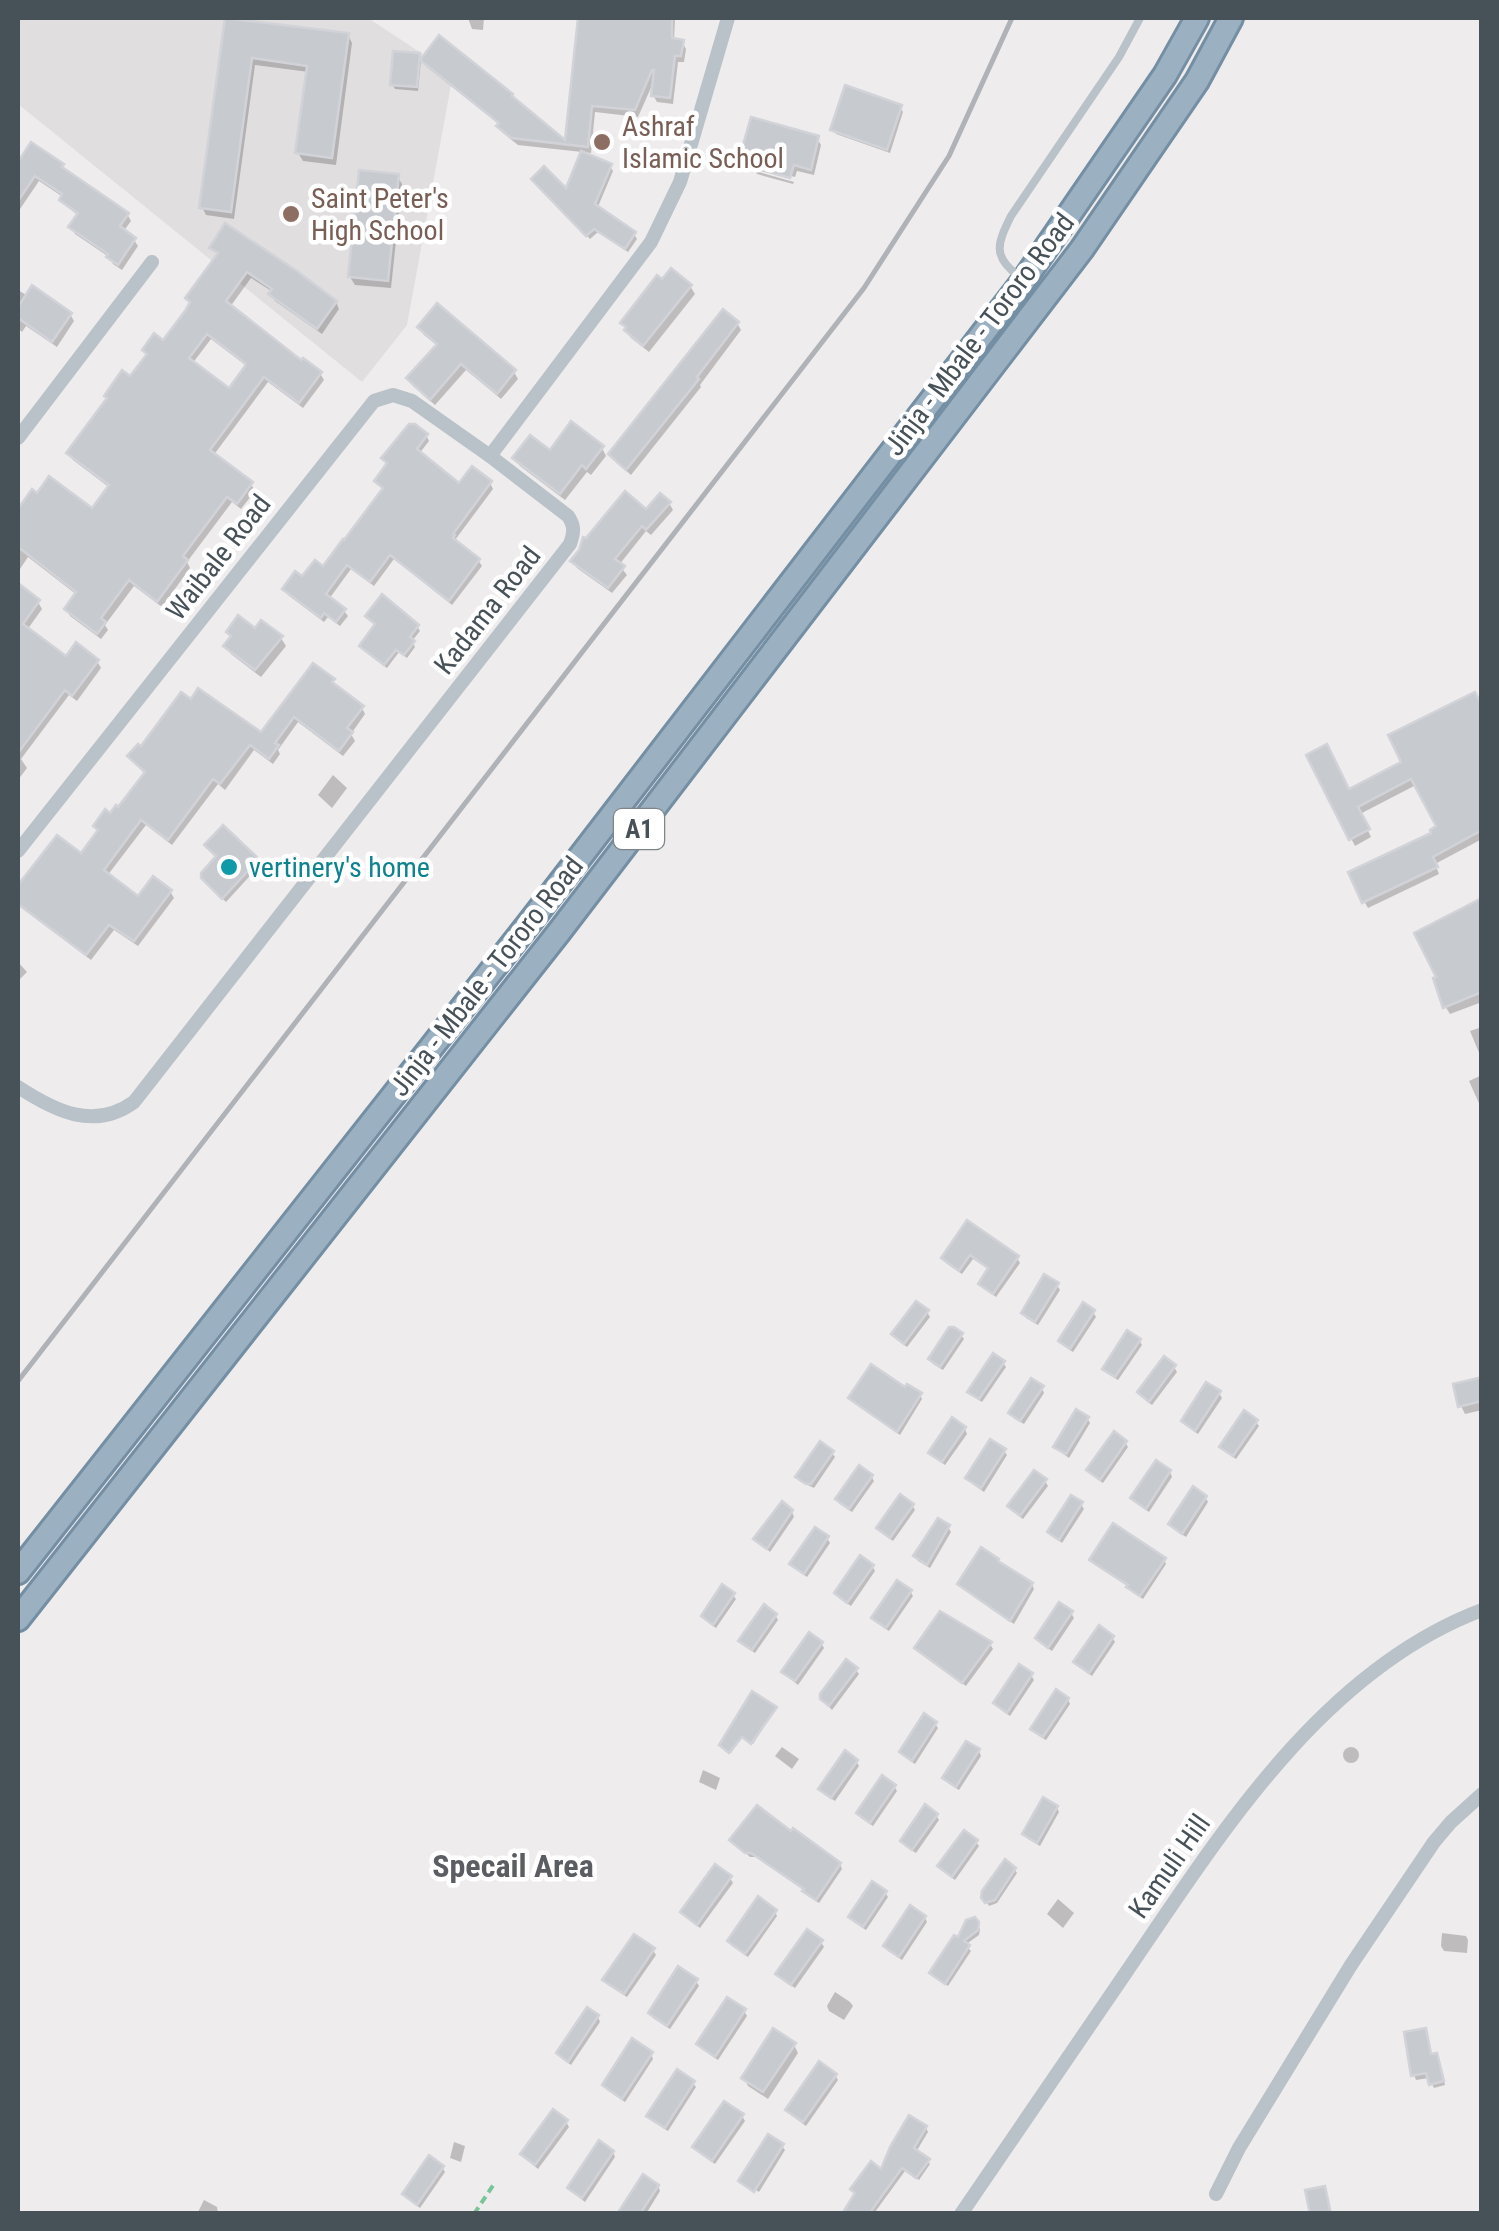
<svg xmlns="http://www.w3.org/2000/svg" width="1499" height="2231" font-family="'Roboto Condensed',sans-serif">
<rect width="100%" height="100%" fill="#efeced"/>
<polygon fill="#e0dede" points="18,18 368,18 453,74 407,325 362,382 18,104"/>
<g fill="#0003" fill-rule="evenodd">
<polygon points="468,18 484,18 483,30 472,29"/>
<polygon points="584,18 675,18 674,41 682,42 686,49 684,62 678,62 673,104 657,102 653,95 654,81 638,117 595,112 591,153 518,145 503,133 500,125 427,67 423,60 515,102 567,145 575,57"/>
<polygon points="227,19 348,35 352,43 336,165 303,161 298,153 309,72 255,65 234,219 206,215 202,207"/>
<polygon points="418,56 421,60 418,91 395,89 392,84"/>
<polygon points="900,107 903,112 890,153 836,134 833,129"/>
<polygon points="817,138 821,145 814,175 797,171 795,177 751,165 751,168 746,166 742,159"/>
<polygon points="32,145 62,166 66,172 127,214 131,221 123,232 134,240 138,246 122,270 113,264 109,257 75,234 71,227 79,216 66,206 62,200 63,197 39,181 18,212 18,166"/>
<polygon points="610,166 613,171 597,209 634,234 637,239 628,252 598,232 590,239 537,184 567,192"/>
<polygon points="755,171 794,182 793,184 757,174"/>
<polygon points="397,176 402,184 391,288 355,285 350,277"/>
<path d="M212,248L336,302L339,309L322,334L275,301L271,294L273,292L251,278L230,307L302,363L320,373L324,380L303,408L268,382L213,456L251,484L255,491L241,509L232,502L187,562L190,568L162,607L134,586L105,625L108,630L101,639L70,616L67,609L77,595L28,557L18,572V513L33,493L92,512L110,488L73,460L69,453L164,344L191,304L188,299L219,256ZM211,339L248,367L229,392L192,364Z"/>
<polygon points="690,286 695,294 649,352 631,338 623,323"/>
<polygon points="18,290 28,296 70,314 74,321 57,347 26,326 22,332 18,328"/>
<polygon points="737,323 741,330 700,385 701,387 631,475 615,461 611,454"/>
<polygon points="420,328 514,372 518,379 501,399 466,370 435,405 413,386 409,379 438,346 424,335"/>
<polygon points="426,435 429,441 419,454 459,487 490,483 493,489 455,540 478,560 482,566 452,605 394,559 374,586 351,569 329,599 344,611 348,616 340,626 328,617 324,622 288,595 285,589 324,569 385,490 377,481 388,466 384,458"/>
<polygon points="602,448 606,456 591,475 587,472 565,500 520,466 515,458"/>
<polygon points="669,503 673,510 651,535 646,531 619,565 627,575 612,593 577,568 573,561 647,512"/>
<polygon points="26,592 38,602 42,609 27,630 66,660 97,661 101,668 77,701 69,695 21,759 27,768 18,780 18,604"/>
<polygon points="368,617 417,626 420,631 412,641 415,647 407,658 399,652 387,668 364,651 362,646 377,626"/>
<polygon points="261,623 281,638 286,646 261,677 231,654 226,646 256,631"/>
<polygon points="333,681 337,687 362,708 365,714 351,734 355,741 343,756 298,722 278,750 280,754 273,764 254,750 225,790 218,784 172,845 146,825 107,876 139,899 170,891 174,898 138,946 114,930 91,960 18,905 18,890 57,838 82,856 111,816 119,811 146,775 130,757 261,735"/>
<polygon points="1482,710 1482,839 1435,864 1439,874 1368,908 1364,901 1439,827 1416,785 1360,814 1371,837 1355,846 1309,756 1349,792 1404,763"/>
<polygon points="333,775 347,788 332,808 318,795"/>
<polygon points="257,860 260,865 226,902 207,883"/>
<polygon points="1482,901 1482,1002 1450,1014 1445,1006"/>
<polygon points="18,962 27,972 18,981"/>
<polygon points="1482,1027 1482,1060 1470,1031"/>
<polygon points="1482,1075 1482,1110 1469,1081"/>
<polygon points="968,1224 1017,1258 1020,1263 996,1297 984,1288 981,1284 990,1270 973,1259 962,1274 946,1263 944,1258"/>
<polygon points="1057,1285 1060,1290 1038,1325 1026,1318 1024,1313"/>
<polygon points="927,1312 930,1317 907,1347 896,1339 894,1334"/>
<polygon points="1093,1312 1096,1317 1073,1352 1064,1346 1061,1341"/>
<polygon points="961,1335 964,1339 943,1370 933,1364 931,1359"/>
<polygon points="1139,1340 1142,1345 1118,1380 1107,1373 1105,1369"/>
<polygon points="1003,1363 1006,1367 982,1402 973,1396 970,1392"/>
<polygon points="1174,1367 1177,1372 1152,1405 1142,1397 1140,1393"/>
<polygon points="1482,1379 1482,1410 1465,1414 1461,1406"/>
<polygon points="1042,1388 1044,1393 1024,1424 1014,1418 1011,1413"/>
<polygon points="906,1391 920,1395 922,1399 900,1435 854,1403 851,1398"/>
<polygon points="1219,1393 1222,1398 1198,1434 1187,1426 1184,1422"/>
<polygon points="1087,1418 1090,1423 1069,1458 1059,1451 1056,1447"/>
<polygon points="952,1421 965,1429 967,1434 945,1465 934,1457 931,1453"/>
<polygon points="1256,1422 1259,1426 1236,1459 1225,1451 1222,1447"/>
<polygon points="1125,1442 1128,1447 1103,1483 1092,1475 1089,1470"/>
<polygon points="1004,1451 1007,1455 984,1492 971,1483 968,1478"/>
<polygon points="832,1453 835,1457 814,1488 801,1482 798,1477"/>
<polygon points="1170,1472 1172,1477 1149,1512 1136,1503 1133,1498"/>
<polygon points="871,1476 874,1481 852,1512 840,1504 837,1499"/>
<polygon points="1045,1481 1048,1486 1023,1519 1012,1511 1010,1506"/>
<polygon points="1205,1497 1208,1502 1186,1537 1174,1529 1171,1525"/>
<polygon points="1081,1504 1084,1509 1062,1543 1050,1532"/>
<polygon points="912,1505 915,1510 893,1541 882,1533 879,1529"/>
<polygon points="792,1512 794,1517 770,1552 756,1539"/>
<polygon points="948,1527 951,1532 930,1568 918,1561 915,1557"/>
<polygon points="827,1538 830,1543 807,1577 795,1568 792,1564"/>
<polygon points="1164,1559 1166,1564 1143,1599 1132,1592 1129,1587 1095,1565 1092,1560"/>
<polygon points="872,1566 875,1571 851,1606 839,1598 836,1593"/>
<polygon points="960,1584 1032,1585 1034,1589 1014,1624 963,1589"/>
<polygon points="910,1591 913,1596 889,1631 877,1623 874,1619"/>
<polygon points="733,1595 736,1599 716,1628 706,1621 704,1616"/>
<polygon points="1071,1613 1074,1618 1052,1651 1040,1643 1037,1639"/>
<polygon points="775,1615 778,1620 755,1653 744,1646 741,1641"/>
<polygon points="1112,1637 1115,1642 1092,1676 1079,1667 1076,1663"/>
<polygon points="821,1643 824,1648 798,1685 787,1676 784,1672"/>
<polygon points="990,1644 993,1649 966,1686 920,1653 917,1649"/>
<polygon points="856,1670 859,1674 832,1710 822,1699"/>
<polygon points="1031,1675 1034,1680 1010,1716 999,1708 996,1704"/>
<polygon points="1068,1699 1070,1704 1046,1740 1036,1734 1033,1729"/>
<polygon points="775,1709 753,1744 743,1736 731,1753 723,1747"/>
<polygon points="935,1724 938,1728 915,1764 905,1757 902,1753"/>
<polygon points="782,1747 799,1759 792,1769 775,1756"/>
<circle cx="1351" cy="1755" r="8"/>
<polygon points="979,1751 981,1756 959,1790 948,1783 945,1778"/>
<polygon points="856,1761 859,1766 835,1801 824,1794 821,1789"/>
<polygon points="703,1770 720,1778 716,1790 699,1782"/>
<polygon points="894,1786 897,1791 873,1826 861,1818 859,1813"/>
<polygon points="1057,1808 1059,1812 1040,1846 1028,1839 1025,1834"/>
<polygon points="936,1815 939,1820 916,1853 905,1846 902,1841"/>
<polygon points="732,1840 840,1864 842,1869 819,1903 808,1896 805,1891 756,1857 750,1857"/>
<polygon points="976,1842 979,1846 955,1880 943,1871 940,1866"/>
<polygon points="1015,1870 1017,1873 997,1903 989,1906 984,1897"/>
<polygon points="730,1878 733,1883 700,1928 686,1917 683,1913"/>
<polygon points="885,1892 888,1897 866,1930 854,1922 851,1917"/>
<polygon points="1058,1899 1074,1913 1063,1928 1047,1914"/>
<polygon points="775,1911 777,1916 748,1957 732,1946 730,1941"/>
<polygon points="925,1918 927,1922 902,1960 888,1951 886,1946"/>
<polygon points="974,1920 980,1929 979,1935 965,1945 971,1951 948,1986 932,1973"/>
<polygon points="1442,1933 1466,1936 1468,1940 1467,1953 1444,1951 1441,1946"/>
<polygon points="821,1942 824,1947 795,1988 781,1979 778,1974"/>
<polygon points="653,1950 656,1955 627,1997 608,1985 605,1980"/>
<polygon points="696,1981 699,1986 670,2029 653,2018 650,2013"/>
<polygon points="835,1992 850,2002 853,2006 844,2020 829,2011 827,2006"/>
<polygon points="744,2011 747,2016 718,2060 702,2049 699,2044"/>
<polygon points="598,2017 600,2022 571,2065 561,2058 559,2053"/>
<polygon points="1425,2030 1431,2057 1439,2060 1445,2085 1434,2088 1429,2078 1416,2080 1414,2075"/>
<polygon points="794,2045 798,2053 768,2099 748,2086 744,2078"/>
<polygon points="651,2054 653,2059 625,2102 607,2090 604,2085"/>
<polygon points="835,2075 838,2080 806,2126 791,2115 788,2110"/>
<polygon points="693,2083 696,2087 668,2131 652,2121 649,2116"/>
<polygon points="742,2116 745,2121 715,2164 698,2152 695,2147"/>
<polygon points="566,2122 569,2127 538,2169 526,2159 523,2155"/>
<polygon points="926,2128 928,2132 916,2152 930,2164 919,2180 905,2171 875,2212 877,2214 845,2214"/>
<polygon points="454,2142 465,2146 461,2162 450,2158"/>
<polygon points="782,2146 785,2150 759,2192 741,2181"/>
<polygon points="613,2152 615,2157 585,2202 572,2192 570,2188"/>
<polygon points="442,2167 445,2172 420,2208 408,2199 405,2194"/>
<polygon points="658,2186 660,2191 646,2214 620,2214"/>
<polygon points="204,2200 217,2207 218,2214 197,2214"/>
</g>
<g fill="#c7cacf" stroke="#d1d3d8" stroke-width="2.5" fill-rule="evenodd">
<polygon points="225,18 349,33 332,158 295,153 307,66 252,58 231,212 199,208"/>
<polygon points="578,18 672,18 672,38 684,40 681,56 675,56 670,98 651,96 654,70 652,70 635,110 592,106 588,147 511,138 496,126 499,123 420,60 439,35 513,94 512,96 565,140"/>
<polygon points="393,51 420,53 417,87 390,85"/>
<polygon points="845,85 902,105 887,150 830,130"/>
<polygon points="751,117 819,136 811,170 794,165 790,178 750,167 751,163 739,159"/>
<polygon points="31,142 64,164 62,167 129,213 120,226 136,238 118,265 106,257 108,254 68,227 78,213 59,200 62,194 35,176 18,201 18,162"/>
<polygon points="581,151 612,164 595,204 636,232 625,249 594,229 586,236 531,179 544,166 566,188"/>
<polygon points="359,170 399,174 388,281 348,277"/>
<path d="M225,223L300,273L298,272L337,301L317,329L268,294L272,289L247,272L226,301L301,360L303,358L322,372L299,403L264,377L210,450L253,482L237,504L227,497L183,556L188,560L157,602L129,580L101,618L106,622L97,634L64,609L76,592L18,547V509L32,489L37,493L49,476L92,508L109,485L66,453L107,398L104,396L122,370L130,376L147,354L142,350L154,333L163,340L185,311L190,302L185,298L218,253L209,248ZM207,334L245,363V366L229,388L189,358Z"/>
<polygon points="671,268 692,285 643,346 624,330 626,327 620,323 657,275 662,279"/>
<polygon points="32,285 72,313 52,342 18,318 18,307"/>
<polygon points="437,303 516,370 497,394 461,364 430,400 406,378 437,344 417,327"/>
<polygon points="723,309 739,322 697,377 699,379 626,470 608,454"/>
<polygon points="571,421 604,446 586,469 582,465 560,494 512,458 530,435 550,450"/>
<polygon points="409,424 415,424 428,434 417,449 459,483 472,466 492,481 453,534 455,535 453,538 480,559 449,601 390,555 370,582 347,565 326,594 346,609 336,622 324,613 321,618 282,589 295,571 302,576 315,560 323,566 343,539 344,540 383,488 374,481 387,463 381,458"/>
<polygon points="625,491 646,509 660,493 671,502 646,530 642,526 615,559 625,566 608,588 570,561 579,550 583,537 586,538"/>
<polygon points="18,583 40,600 23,624 66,656 76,642 99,660 72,696 65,690 18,753"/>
<polygon points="382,594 419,625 410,637 415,641 404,655 396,650 384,665 359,646 375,624 365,616"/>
<polygon points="238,615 255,628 261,620 283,636 255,670 223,646 231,636 226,632"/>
<polygon points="313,663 335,679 332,682 364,706 347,728 353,732 339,751 294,717 275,743 279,745 269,759 250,745 220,784 213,779 168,840 141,820 104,870 138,896 153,876 172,890 134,941 109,925 86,955 18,904 18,885 57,835 81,853 98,830 93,826 105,809 110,813 116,805 118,807 145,772 127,756 138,744 141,746 181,692 191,699 198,688 261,732"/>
<polygon points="1475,692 1482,706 1482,830 1433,857 1438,867 1362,903 1348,872 1431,833 1430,830 1436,826 1411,779 1358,807 1370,829 1349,840 1306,755 1327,744 1349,789 1401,762 1388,735"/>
<polygon points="223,825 259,859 222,899 201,878 201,873 216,856 204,845"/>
<polygon points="1482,898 1482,992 1443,1008 1433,978 1436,977 1414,933"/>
<polygon points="967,1220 1019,1256 993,1294 978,1284 988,1268 970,1255 959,1271 941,1258"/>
<polygon points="1044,1274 1059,1283 1035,1322 1021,1313"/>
<polygon points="916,1301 929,1310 904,1344 891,1334"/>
<polygon points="1083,1302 1095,1310 1070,1349 1058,1341"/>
<polygon points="949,1327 954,1327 963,1333 940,1367 928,1359"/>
<polygon points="1127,1330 1141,1339 1115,1377 1102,1369"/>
<polygon points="993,1353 1005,1361 979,1399 967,1392"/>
<polygon points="1164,1356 1176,1365 1149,1402 1137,1392"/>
<polygon points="871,1364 905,1387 907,1384 922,1393 897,1432 848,1398"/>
<polygon points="1482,1377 1482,1401 1458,1407 1453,1384"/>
<polygon points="1031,1378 1044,1386 1020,1421 1008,1413"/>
<polygon points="1206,1382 1221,1391 1195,1431 1181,1421"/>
<polygon points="1076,1409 1089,1417 1066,1454 1053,1447"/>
<polygon points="1244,1410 1258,1420 1233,1456 1219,1447"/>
<polygon points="952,1417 966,1427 942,1462 928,1453"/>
<polygon points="1114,1431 1127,1441 1100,1480 1086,1470"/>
<polygon points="990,1439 1006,1449 981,1488 965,1478"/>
<polygon points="820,1441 834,1451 811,1484 806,1484 795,1477"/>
<polygon points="1156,1460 1171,1470 1146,1509 1130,1498"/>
<polygon points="859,1465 873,1475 849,1509 835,1499"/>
<polygon points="1034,1470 1047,1479 1020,1516 1007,1506"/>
<polygon points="1193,1486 1207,1496 1182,1534 1168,1524"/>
<polygon points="900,1494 914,1504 890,1538 876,1528"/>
<polygon points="1071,1495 1083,1502 1059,1540 1047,1532"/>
<polygon points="782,1501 793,1510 767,1549 753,1539"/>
<polygon points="938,1518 950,1525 927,1565 913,1556"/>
<polygon points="1113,1523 1166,1558 1140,1596 1126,1587 1128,1585 1089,1560"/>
<polygon points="815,1527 829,1536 804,1574 789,1564"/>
<polygon points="981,1547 999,1559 998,1561 1033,1583 1010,1621 957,1584"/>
<polygon points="860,1555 874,1565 847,1603 834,1593"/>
<polygon points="897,1580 912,1590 886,1628 871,1618"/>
<polygon points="722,1584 735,1593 713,1625 701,1616"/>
<polygon points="1059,1602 1073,1611 1048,1648 1035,1638"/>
<polygon points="764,1604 777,1614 752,1650 738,1641"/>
<polygon points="940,1611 992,1642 962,1683 914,1648"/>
<polygon points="1099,1625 1114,1636 1089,1673 1073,1662"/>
<polygon points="809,1632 823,1642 795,1681 781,1672"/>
<polygon points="846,1659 858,1668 829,1706 820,1699 820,1694"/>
<polygon points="1019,1664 1033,1673 1007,1713 993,1703"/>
<polygon points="1056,1689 1069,1698 1043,1737 1030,1729"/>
<polygon points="752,1691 777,1707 751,1744 742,1737 729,1753 719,1745"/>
<polygon points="924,1713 937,1722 912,1761 899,1752"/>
<polygon points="966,1741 980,1749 956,1787 942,1778"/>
<polygon points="845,1750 858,1760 831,1798 818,1789"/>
<polygon points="882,1775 896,1785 870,1823 856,1813"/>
<polygon points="1043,1797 1058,1806 1037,1843 1022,1834"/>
<polygon points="925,1804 938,1814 912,1850 900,1841"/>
<polygon points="757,1805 791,1831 793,1828 841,1863 816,1900 802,1891 804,1889 751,1853 745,1853 729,1840"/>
<polygon points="964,1830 978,1840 952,1877 937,1866"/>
<polygon points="1005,1859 1016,1868 995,1900 985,1903 981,1898 982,1891"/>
<polygon points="715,1864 732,1876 697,1925 680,1912"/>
<polygon points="872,1881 887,1891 863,1927 848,1917"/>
<polygon points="758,1896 777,1910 745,1954 727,1941"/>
<polygon points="910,1905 926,1916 899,1957 883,1946"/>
<polygon points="975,1917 979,1922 978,1930 964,1941 970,1945 945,1984 929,1973 954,1935 958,1937 966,1920"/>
<polygon points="807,1929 823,1940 791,1985 775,1974"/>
<polygon points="634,1934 655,1948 624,1994 602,1980"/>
<polygon points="678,1966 698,1979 667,2026 648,2013"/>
<polygon points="727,1997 746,2009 715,2057 696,2044"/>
<polygon points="587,2007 599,2015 568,2062 556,2053"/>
<polygon points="773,2028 796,2043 763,2092 741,2078"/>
<polygon points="1426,2028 1431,2054 1437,2053 1444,2081 1429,2085 1426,2073 1411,2076 1404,2032"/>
<polygon points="632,2038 653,2052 622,2099 602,2085"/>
<polygon points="819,2061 837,2074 803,2122 785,2110"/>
<polygon points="677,2069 695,2081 665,2128 646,2116"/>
<polygon points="724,2101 744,2114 712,2161 692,2147"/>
<polygon points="553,2109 568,2120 535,2165 520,2154"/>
<polygon points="909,2115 927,2126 914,2148 930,2159 916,2178 902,2168 869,2214 842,2214 855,2193 850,2189 871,2161 881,2169 890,2147"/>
<polygon points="768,2134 784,2144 754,2192 738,2181"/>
<polygon points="599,2140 614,2151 582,2198 567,2188"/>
<polygon points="429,2155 444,2166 417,2205 402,2194"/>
<polygon points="643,2174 659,2185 640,2214 617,2214"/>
<polygon points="1325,2186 1331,2214 1310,2214 1305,2190"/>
</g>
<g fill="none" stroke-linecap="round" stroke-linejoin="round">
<g stroke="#748ea3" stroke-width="28">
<g id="trunk">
<polyline points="18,1572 530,922 1024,280 1165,75 1197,18"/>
<polyline points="18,1619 559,932 1082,249 1197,81 1231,18"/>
</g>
</g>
<polyline stroke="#79c499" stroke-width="4" stroke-dasharray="8 5" stroke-linecap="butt" points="474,2214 494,2184"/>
<path stroke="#b9c2c8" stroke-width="8" d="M1020,277C992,257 997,244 1011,216L1119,57L1140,18"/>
<g stroke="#b9c2c8" stroke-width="14">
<polyline points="18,438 152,262"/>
<polyline points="490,456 651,242 680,182 728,18"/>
<path d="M18,851L374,401L393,395L412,401L490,456L568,516C575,526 574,533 570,544L134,1102C94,1131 55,1111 18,1087"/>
<polyline points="1216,2194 1239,2148 1351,1965 1434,1842 1451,1822 1482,1794"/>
<path d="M961,2214C1015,2134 1070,2054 1125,1974C1218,1838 1320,1671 1482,1610"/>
</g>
<use href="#trunk" stroke="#9bb0c0" stroke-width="22"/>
<polyline stroke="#afb2b6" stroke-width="5" points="18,1381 864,288 949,156 1012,18"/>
</g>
<g fill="#8d6e63" stroke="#fff" stroke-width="4">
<circle cx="602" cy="142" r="10"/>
<circle cx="291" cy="214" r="10"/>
</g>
<circle fill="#0f9aa8" stroke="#fff" stroke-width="4" cx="229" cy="867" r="10"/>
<g text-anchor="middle" stroke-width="9" stroke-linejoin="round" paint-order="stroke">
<rect fill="#fff" stroke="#7e858a" stroke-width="2.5" x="614" y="809" width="50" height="40" rx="8"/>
<g font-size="25" font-weight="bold" fill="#475158">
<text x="639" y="838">A1</text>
</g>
<g font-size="28" fill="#785e54" stroke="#fff" text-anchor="start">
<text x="622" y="136">Ashraf<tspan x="622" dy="32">Islamic School</tspan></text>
<text x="311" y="208">Saint Peter's<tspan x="311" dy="32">High School</tspan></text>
</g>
<g font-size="28" fill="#475158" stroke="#fff">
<text transform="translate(979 334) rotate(-53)" y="10">Jinja - Mbale - Tororo Road</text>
<text transform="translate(218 557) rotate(-52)" y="10">Waibale Road</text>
<text transform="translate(487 610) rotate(-52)" y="10">Kadama Road</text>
<text transform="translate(486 976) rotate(-52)" y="10">Jinja - Mbale - Tororo Road</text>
<text transform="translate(1169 1866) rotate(-55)" y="10">Kamuli Hill</text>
</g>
<g font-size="28" fill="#0d838f" stroke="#fff" text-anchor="start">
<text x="249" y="877">vertinery's home</text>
</g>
<g font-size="32" font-weight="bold" fill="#5a5d61" stroke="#fff">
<text x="513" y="1877">Specail Area</text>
</g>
</g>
<rect width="1499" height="2231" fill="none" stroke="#475158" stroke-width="40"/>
</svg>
